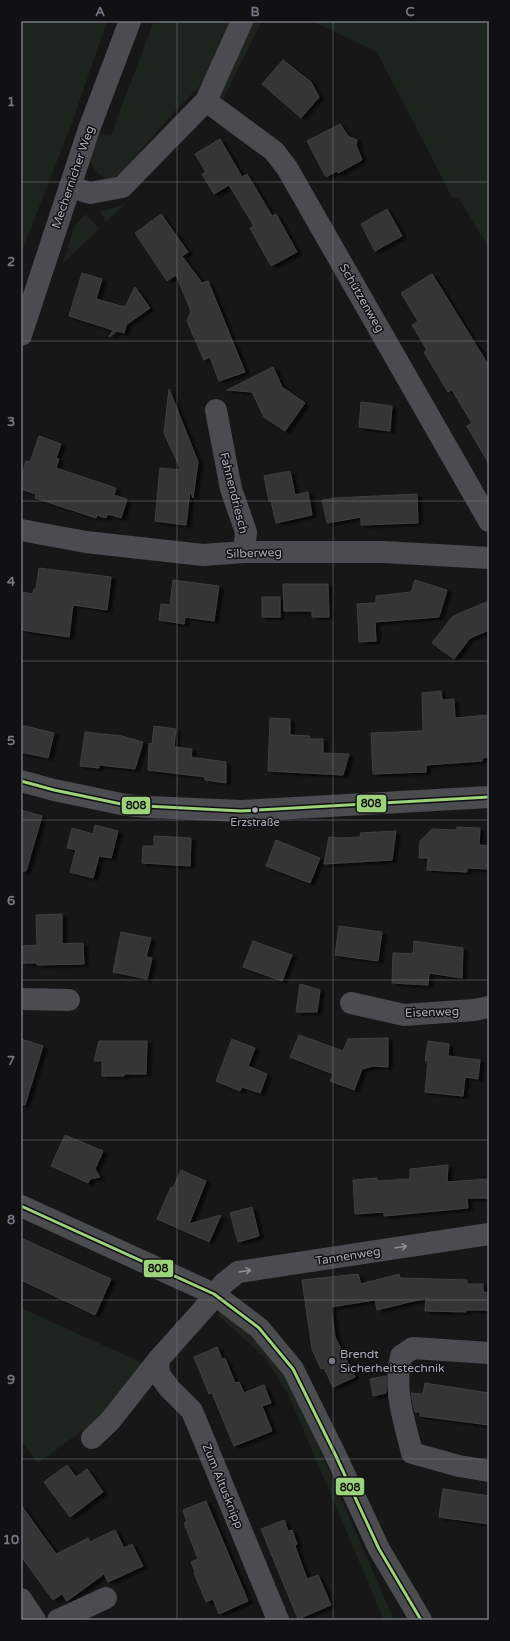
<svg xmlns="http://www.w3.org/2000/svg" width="510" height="1641" font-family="'Varela Round',sans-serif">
<defs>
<filter id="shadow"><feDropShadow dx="4.5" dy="2.5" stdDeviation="1" flood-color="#0009"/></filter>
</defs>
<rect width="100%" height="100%" fill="#171717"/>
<g fill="#1d241e">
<polygon points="21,21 107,21 72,123 21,253"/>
<path d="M154,21H262L223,99L205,81L174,112L120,174C117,175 114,177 111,178C100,179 91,168 91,157C92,149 97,140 100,133L111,135Z"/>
<polygon points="312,21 489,21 489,248 458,197 453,199 377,52"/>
<polygon points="127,202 106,222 100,211 117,207"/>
<polygon points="86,214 99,229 63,263 75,225"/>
<polygon points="21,1308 145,1364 105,1414 38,1463 21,1440"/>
<polygon points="220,1311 242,1327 272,1358 294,1390 394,1620 384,1620 289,1396 266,1359 217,1314"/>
</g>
<g fill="#353536" stroke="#3f4043" filter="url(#shadow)">
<polygon points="283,60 311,82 319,97 301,118 262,84"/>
<polygon points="340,124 348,136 357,140 356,145 362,160 338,173 337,171 326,177 307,141"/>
<polygon points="220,139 242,177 247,174 272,216 276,214 297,252 271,266 250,228 254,226 229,185 214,194 202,174 206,172 195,154"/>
<polygon points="387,209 402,236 375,251 361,224"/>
<polygon points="161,214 188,252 182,256 202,283 208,281 245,372 219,381 210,357 204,360 187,321 191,311 176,275 167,281 135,233"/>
<polygon points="82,273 102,279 96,299 125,307 135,287 150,308 126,325 124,333 117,331 109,337 113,330 69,316"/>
<polygon points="432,274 489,366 489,464 467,426 472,423 452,390 448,392 424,352 427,350 412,325 418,321 401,293"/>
<polygon points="273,367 282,387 305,403 285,431 264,417 252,392 227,390"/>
<polygon points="169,389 198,462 193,498 190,491 186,525 155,521 160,468 181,470 164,433"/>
<polygon points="361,402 392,406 390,431 359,427"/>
<polygon points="39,436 61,444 56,458 59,459 56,468 116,488 114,495 127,499 121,518 108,514 106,518 97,515 96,518 35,498 36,494 21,489 21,478 26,461 30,462"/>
<polygon points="290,471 295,495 308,492 312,515 276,523 271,501 269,501 264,476"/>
<polygon points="417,494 418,523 361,525 361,517 327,523 322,500 336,498"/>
<polygon points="39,568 111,577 107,610 73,605 69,637 21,630 21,592 33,594 34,589 36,589"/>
<polygon points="173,580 219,586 214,621 185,617 184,624 159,620 161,604 170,605"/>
<polygon points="415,580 447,590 439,617 375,622 376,641 359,642 357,604 376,603 376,596 411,592"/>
<polygon points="283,584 328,584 329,617 312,617 312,611 284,611"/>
<rect x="262" y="597" width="18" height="20"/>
<polygon points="489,601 489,630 470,638 454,659 432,643 453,616"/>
<polygon points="441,691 442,700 454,699 455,718 489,715 489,757 482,758 482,761 426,765 426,772 373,774 371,733 423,731 422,693"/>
<polygon points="270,718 290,719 290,735 310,736 309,739 323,739 323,753 349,754 343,775 268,771"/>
<polygon points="21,725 54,733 48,758 21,752"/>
<polygon points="154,726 176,729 174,747 192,749 191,757 226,762 226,783 205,780 205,777 148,770 149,743 152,744"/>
<polygon points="85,732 122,736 143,742 135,769 99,765 99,768 80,766"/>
<polygon points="21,810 42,816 26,871 21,871"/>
<polygon points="95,825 118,831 111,858 99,856 93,878 70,872 76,850 67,848 72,828 93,834"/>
<polygon points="457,827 480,828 479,845 489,846 489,869 467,868 467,872 427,870 428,858 419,858 420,841 432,829 457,830"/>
<polygon points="396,831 392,860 324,864 329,837 341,838 361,837 360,833"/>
<polygon points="154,836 191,838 190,866 142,863 143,846 154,846"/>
<polygon points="276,840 320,858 310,883 266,866"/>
<polygon points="62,914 62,944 83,943 84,964 37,965 37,963 21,963 21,946 37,945 36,915"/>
<polygon points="339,926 382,932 378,961 335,955"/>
<polygon points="121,932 151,938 146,957 152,958 147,979 113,972"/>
<polygon points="253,941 292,955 282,981 243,967"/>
<polygon points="414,941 463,948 462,978 429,973 428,985 392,983 393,953 413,954"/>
<polygon points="300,984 320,990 317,1012 296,1012"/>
<polygon points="299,1035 343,1051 348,1039 388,1038 388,1067 373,1066 362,1069 354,1090 330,1081 333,1074 290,1057"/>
<polygon points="21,1039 43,1046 25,1105 21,1104"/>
<polygon points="232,1039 255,1048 248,1066 267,1074 260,1093 242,1087 240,1091 216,1081"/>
<polygon points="99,1041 147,1041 146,1074 124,1074 124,1076 102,1076 102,1061 94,1061"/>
<polygon points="428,1041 449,1044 448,1056 480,1060 478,1079 465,1077 463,1096 425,1092 428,1061 425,1061"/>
<polygon points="65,1135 103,1151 95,1169 100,1177 90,1179 88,1183 51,1166"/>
<polygon points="448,1165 447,1182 489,1179 489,1198 467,1198 468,1208 384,1216 384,1212 355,1214 353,1180 377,1178 377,1181 410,1179 410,1169"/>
<polygon points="181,1170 206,1181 189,1224 221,1215 209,1242 157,1219 171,1187 173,1188"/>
<polygon points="252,1207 259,1236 238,1242 230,1213"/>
<polygon points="21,1238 111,1279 95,1315 21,1280"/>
<polygon points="358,1274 361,1284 399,1274 400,1278 467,1280 467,1284 483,1284 483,1292 489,1293 489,1310 466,1310 466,1312 425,1311 426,1298 377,1310 375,1300 331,1307 335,1337 355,1377 333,1387 324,1368 321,1369 312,1349 302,1280"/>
<polygon points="217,1347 222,1359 225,1358 235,1383 239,1382 244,1393 264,1385 271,1403 262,1406 272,1431 234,1446 212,1393 209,1394 194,1357"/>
<polygon points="386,1376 386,1393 373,1396 370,1379"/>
<polygon points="425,1383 489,1393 489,1425 420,1416 420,1412 415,1412 411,1393 423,1394"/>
<polygon points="67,1465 76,1477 87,1469 103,1492 70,1517 44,1482"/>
<polygon points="443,1489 489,1496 489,1524 439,1517"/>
<polygon points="206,1501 248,1601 219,1614 213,1599 206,1602 194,1573 195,1572 191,1562 198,1559 184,1523 187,1522 183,1510"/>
<polygon points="21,1505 56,1554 88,1538 90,1542 115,1530 124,1548 132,1544 143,1566 108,1582 104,1574 67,1601 62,1594 53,1600 21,1556"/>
<polygon points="284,1520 288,1531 292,1530 297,1544 295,1546 307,1579 318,1575 331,1605 298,1619 261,1529"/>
</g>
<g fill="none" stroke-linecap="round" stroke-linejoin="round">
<g stroke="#4b4c50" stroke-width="22">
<polyline points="206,101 274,151 287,168 489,521"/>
<polyline points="70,187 90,193 122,187 206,101 242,21"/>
<polyline points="216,410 231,489 246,532 244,552"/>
<polyline points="21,530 86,542 203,555 244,552 384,552 489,558"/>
<polyline points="21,781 54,790 126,805 149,807 241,811 489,797"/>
<polyline points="21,999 69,1000"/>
<polyline points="351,1003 404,1015 474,1010 489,1007"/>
<polyline points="21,1206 214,1294 259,1328 293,1369 335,1454 379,1549 421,1620"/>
<path d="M489,1353L413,1348L401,1356C393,1391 404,1419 412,1453L459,1466L489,1471"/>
<polyline points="92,1438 110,1421 158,1360"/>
<polyline points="21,1599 35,1620"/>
<polyline points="58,1620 106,1598"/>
<polyline points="278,1620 192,1411 169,1388 159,1374 158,1360 208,1304 223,1284 238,1272 489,1234"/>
</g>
<polyline stroke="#4b4c50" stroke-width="22" points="21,335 89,129 130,21"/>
<g stroke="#111113" stroke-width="6">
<g id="bus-1">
<polyline points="21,781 54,790 126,805 241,811 489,797"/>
<polyline points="21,1206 214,1294 259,1328 293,1369 335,1454 379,1549 421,1620"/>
</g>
</g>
<use href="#bus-1" stroke="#9cd37b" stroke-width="3"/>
</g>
<defs><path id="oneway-shaft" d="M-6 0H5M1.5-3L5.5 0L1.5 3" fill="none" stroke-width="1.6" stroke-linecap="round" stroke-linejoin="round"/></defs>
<g stroke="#8c9099">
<use href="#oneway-shaft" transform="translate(401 1247) rotate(-9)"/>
<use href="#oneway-shaft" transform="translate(245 1271) rotate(-9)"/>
</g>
<path fill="none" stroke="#757880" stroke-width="1" stroke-opacity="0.55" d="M177,21V1620M333,21V1620M21,182H489M21,341H489M21,501H489M21,661H489M21,820H489M21,980H489M21,1140H489M21,1300H489M21,1459H489"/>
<circle fill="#a8adb8" stroke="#111113" stroke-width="1.5" cx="255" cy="810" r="3.5"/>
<circle fill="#757880" stroke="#111113" stroke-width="1.5" cx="332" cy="1361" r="4"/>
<g text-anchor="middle" stroke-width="3" stroke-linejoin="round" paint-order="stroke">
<g font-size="11" fill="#a8adb8" stroke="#111113">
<text x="255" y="826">Erzstraße</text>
</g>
<g font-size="12" fill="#a8adb8" stroke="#111113">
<text transform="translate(73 177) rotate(-71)" y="4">Mechernicher Weg</text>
<text transform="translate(362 298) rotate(60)" y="4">Schützenweg</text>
<text transform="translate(234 493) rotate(76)" y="4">Fahnendriesch</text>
<text transform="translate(254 553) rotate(-2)" y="4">Silberweg</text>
<text transform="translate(432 1012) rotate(-2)" y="4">Eisenweg</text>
<text transform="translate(348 1256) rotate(-9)" y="4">Tannenweg</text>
<text transform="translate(223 1486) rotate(68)" y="4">Zum Altusknipp</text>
</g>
<g font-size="12" fill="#a8adb8" stroke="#111113" text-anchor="start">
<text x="340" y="1358">Brendt<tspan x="340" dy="14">Sicherheitstechnik</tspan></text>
</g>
</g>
<g stroke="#111113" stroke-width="1.5">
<rect x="356" y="794" width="31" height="19" rx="4" fill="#9cd37b"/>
<rect x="121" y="796" width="30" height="19" rx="4" fill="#9cd37b"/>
<rect x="143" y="1259" width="31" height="19" rx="4" fill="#9cd37b"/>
<rect x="335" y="1477" width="30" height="19" rx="4" fill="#9cd37b"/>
</g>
<g font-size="11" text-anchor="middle" font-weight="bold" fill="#111">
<text x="371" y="807">808</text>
<text x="136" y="809">808</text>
<text x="158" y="1272">808</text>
<text x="350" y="1491">808</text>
</g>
<rect width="510" height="1641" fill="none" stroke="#111113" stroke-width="44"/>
<rect x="22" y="22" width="466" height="1597" fill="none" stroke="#757880" stroke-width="1.5"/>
<g font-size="13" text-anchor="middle" font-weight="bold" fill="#757880">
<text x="100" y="16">A</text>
<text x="255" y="16">B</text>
<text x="410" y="16">C</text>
<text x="11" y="106">1</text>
<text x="11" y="266">2</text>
<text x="11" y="426">3</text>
<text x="11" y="586">4</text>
<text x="11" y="745">5</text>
<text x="11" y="905">6</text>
<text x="11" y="1065">7</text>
<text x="11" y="1224">8</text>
<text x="11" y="1384">9</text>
<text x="11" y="1544">10</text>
</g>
</svg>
